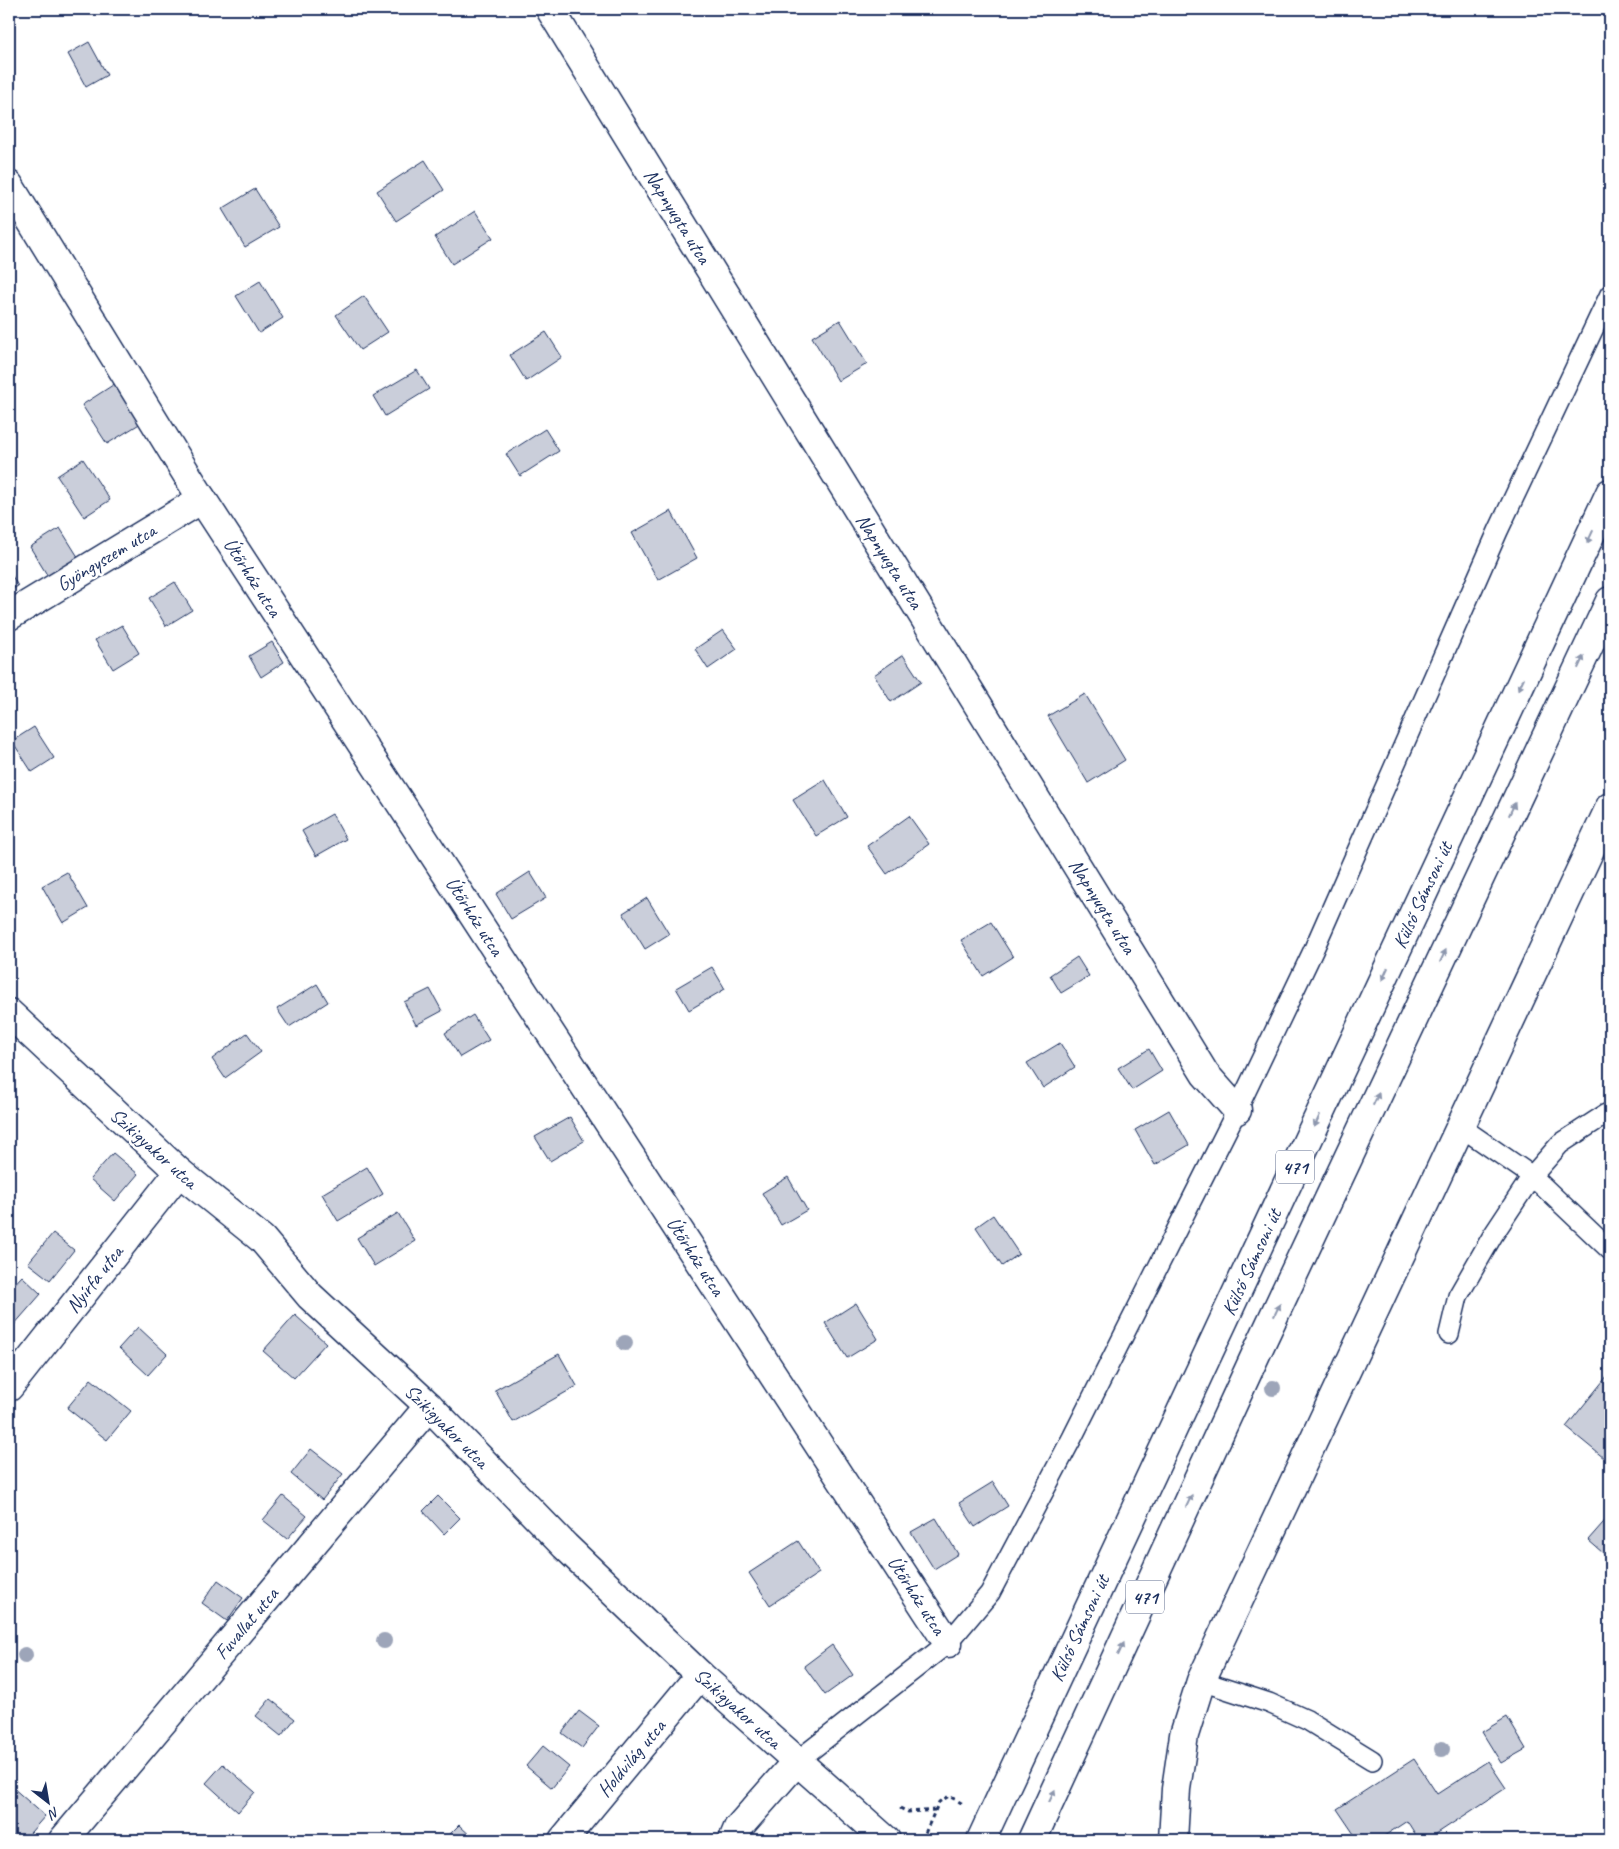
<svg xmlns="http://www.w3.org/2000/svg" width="1619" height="1849" font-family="Caveat,sans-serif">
<rect width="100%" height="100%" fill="#fff"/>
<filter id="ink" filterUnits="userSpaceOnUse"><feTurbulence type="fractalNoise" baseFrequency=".02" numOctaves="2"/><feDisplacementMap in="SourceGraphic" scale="10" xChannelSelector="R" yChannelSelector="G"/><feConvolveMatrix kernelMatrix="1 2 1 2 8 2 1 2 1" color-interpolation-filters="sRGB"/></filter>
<g filter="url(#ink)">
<g fill="#caceda" stroke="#1b2f5e">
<polygon points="89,42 107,75 86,87 68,54"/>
<polygon points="425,160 444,190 396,221 377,191"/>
<polygon points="255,189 279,227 245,247 222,209"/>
<polygon points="475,211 493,238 452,264 435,237"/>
<polygon points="260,281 283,318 259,333 236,296"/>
<polygon points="364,296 388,332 360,350 336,315"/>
<polygon points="840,320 867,364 838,381 812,337"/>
<polygon points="546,332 562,357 526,381 510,355"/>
<polygon points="417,370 429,389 385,416 373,396"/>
<polygon points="116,383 141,423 107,444 82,405"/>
<polygon points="545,429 559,451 520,476 506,454"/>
<polygon points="83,459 110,500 84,517 57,476"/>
<polygon points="671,511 697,558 658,580 632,533"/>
<polygon points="60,528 80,560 49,578 30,547"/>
<polygon points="9,571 18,586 9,591"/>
<polygon points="175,582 192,610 166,626 149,598"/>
<polygon points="122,625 139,653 113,669 95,640"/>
<polygon points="723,630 737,649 708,669 695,649"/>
<polygon points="272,642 284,662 261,677 249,656"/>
<polygon points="903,655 921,682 891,702 874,675"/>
<polygon points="1085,694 1125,760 1088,783 1048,716"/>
<polygon points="34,727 54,758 32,772 12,741"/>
<polygon points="825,780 847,817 816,836 793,800"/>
<polygon points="332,814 346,839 316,856 302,831"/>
<polygon points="909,816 929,844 887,874 867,846"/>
<polygon points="67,872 88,908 63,923 42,886"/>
<polygon points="530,872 546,898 511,919 496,894"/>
<polygon points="647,898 669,934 645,949 623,913"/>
<polygon points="991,922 1013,957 983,976 961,940"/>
<polygon points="1077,957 1089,976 1061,993 1050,975"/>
<polygon points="712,967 725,989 689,1010 676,988"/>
<polygon points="317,984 328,1002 289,1027 277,1009"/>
<polygon points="430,989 442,1011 416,1025 404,1002"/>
<polygon points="473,1015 489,1040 460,1057 445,1033"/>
<polygon points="247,1033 261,1052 225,1078 212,1059"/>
<polygon points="1060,1043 1075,1067 1043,1088 1027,1063"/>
<polygon points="1149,1049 1162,1071 1132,1090 1118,1068"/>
<polygon points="1169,1110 1189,1145 1155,1165 1135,1130"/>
<polygon points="570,1117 584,1141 550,1161 535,1137"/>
<polygon points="113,1153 138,1174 115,1201 90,1179"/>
<polygon points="367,1167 383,1194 338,1221 322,1194"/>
<polygon points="788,1177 807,1210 781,1225 762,1193"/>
<polygon points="398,1213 415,1241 374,1266 357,1238"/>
<polygon points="993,1215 1019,1254 1002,1266 976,1227"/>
<polygon points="53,1233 74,1250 50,1280 28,1263"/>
<polygon points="22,1276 41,1294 13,1326 9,1322 9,1290"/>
<polygon points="856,1303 878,1339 847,1358 825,1323"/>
<polygon points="295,1315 326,1343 294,1378 263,1351"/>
<polygon points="138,1327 167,1354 148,1375 119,1348"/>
<polygon points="559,1354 577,1386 513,1422 495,1390"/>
<polygon points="1608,1375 1610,1377 1610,1463 1566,1427"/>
<polygon points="91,1379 131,1411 107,1440 67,1408"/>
<polygon points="311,1449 343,1474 322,1500 291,1474"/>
<polygon points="993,1482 1008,1506 975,1527 959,1503"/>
<polygon points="283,1496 307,1516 287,1539 263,1520"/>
<polygon points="438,1496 460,1518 444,1534 423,1511"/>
<polygon points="1610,1515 1610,1559 1588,1540"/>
<polygon points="936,1518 958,1554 934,1569 911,1532"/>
<polygon points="798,1541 819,1573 770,1605 749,1573"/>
<polygon points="218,1580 243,1598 227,1621 202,1603"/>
<polygon points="832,1645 853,1675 825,1695 804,1666"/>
<polygon points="270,1699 295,1719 281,1736 256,1716"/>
<polygon points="579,1711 599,1726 582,1748 562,1733"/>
<polygon points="1507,1717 1526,1749 1501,1763 1482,1732"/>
<polygon points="543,1746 569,1767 552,1788 526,1766"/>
<polygon points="1414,1759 1437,1794 1488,1761 1506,1788 1427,1840 1419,1840 1407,1821 1378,1840 1358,1840 1337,1809"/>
<polygon points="223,1764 255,1792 238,1812 206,1783"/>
<polygon points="12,1787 45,1816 24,1840 18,1840 9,1832 9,1791"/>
<polygon points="459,1825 475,1840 444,1840"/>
</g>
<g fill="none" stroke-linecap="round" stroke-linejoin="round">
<g stroke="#1b2f5e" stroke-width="22">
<g id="service">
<polyline points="1461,1127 1532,1176 1610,1250"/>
<polyline points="1449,1334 1458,1296 1493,1235 1532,1176 1560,1144 1606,1114"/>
<polyline points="1201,1681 1269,1703 1307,1720 1372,1760"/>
<polyline points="797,1761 948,1643 990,1593 1072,1438 1168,1247 1237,1110 1313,951 1498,531 1610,294"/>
</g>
</g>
<g stroke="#1b2f5e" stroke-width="31">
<g id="minor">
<polyline points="550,9 1205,1074 1237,1110"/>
<polyline points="9,185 202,499 948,1643"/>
<polyline points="9,616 202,499"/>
<polyline points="9,1013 179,1172 262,1239 310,1296 429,1406 565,1546 700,1675 886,1840"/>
<polyline points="9,1387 179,1172"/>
<polyline points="63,1840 429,1406"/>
<polyline points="563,1840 700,1675"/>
<polyline points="733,1840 738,1828 797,1761"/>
<path d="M1173,1840L1176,1789L1184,1735L1201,1681C1339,1391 1474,1099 1610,807"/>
</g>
</g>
<g stroke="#1b2f5e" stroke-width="31">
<g id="primary">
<polyline points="981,1840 1610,493"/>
<polyline points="1032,1840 1256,1354 1610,601"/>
</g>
</g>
<g stroke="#1b2f5e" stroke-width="3" stroke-dasharray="4 4" stroke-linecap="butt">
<polyline points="900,1808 908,1812 936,1810"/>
<polyline points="922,1840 939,1802 949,1796 965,1805"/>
</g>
<use href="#service" stroke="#fff" stroke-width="19"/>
<use href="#minor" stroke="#fff" stroke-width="28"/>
<use href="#primary" stroke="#fff" stroke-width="28"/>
</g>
<g fill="#9da5b9">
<circle cx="625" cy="1343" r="8"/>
<circle cx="1273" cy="1388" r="8"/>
<circle cx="384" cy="1641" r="8"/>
<circle cx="25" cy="1655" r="8"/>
<circle cx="1442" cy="1749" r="8"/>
</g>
<defs><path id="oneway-solid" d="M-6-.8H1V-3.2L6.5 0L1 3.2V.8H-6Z" transform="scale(1.25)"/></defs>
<g fill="#8d97ae">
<use href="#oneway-solid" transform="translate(1590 537) rotate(115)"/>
<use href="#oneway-solid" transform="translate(1581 662) rotate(-65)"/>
<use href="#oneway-solid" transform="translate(1521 684) rotate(115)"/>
<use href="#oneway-solid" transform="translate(1512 809) rotate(-65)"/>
<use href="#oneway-solid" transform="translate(1443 956) rotate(-65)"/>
<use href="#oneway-solid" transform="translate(1385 974) rotate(115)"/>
<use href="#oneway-solid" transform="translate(1376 1099) rotate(-65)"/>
<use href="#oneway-solid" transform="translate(1317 1121) rotate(115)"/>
<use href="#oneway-solid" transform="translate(1277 1310) rotate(-65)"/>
<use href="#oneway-solid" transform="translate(1189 1501) rotate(-65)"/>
<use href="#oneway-solid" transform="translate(1121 1649) rotate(-65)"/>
<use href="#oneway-solid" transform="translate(1052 1796) rotate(-65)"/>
</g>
</g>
<g text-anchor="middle" stroke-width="5" stroke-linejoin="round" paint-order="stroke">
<g fill="#fff" stroke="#5f6d8e" stroke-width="1">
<rect x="1276" y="1150.5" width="38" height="33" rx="4"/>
<rect x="1126" y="1580.5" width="38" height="33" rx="4"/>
</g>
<g font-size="19" font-weight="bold" fill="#1b2f5e">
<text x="1295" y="1174">471</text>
<text x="1145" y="1604">471</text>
</g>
<g font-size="20" fill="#1b2f5e" stroke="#fff">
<text transform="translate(678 216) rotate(58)" y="7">Napnyugta utca</text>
<text transform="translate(106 557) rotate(-31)" y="7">Gyöngyszem utca</text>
<text transform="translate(890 561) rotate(58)" y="7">Napnyugta utca</text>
<text transform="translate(253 577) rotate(57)" y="7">Útőrház utca</text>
<text transform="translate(1422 895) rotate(-65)" y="7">Külső Sámsoni út</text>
<text transform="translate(1103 906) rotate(58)" y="7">Napnyugta utca</text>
<text transform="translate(475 916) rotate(57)" y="7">Útőrház utca</text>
<text transform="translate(154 1148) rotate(42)" y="7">Szikigyakor utca</text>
<text transform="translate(696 1256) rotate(57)" y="7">Útőrház utca</text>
<text transform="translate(1251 1262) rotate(-65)" y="7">Külső Sámsoni út</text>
<text transform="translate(94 1279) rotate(-52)" y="7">Nyírfa utca</text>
<text transform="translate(447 1426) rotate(45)" y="7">Szikigyakor utca</text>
<text transform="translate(917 1595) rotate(57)" y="7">Útőrház utca</text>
<text transform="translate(246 1623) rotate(-50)" y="7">Fuvallat utca</text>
<text transform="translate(1079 1628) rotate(-65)" y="7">Külső Sámsoni út</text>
<text transform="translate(738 1708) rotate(42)" y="7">Szikigyakor utca</text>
<text transform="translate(631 1758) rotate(-50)" y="7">Holdvilág utca</text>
</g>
</g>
<rect width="1619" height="1849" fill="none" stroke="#fff" stroke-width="30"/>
<rect x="15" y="15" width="1589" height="1819" fill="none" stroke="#1b2f5e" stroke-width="2" filter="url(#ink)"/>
<g transform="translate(48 1802) rotate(149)" stroke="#ffffff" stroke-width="4" paint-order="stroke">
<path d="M0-4L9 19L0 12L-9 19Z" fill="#1b2f5e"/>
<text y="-8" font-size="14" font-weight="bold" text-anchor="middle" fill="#1b2f5e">N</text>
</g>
</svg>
